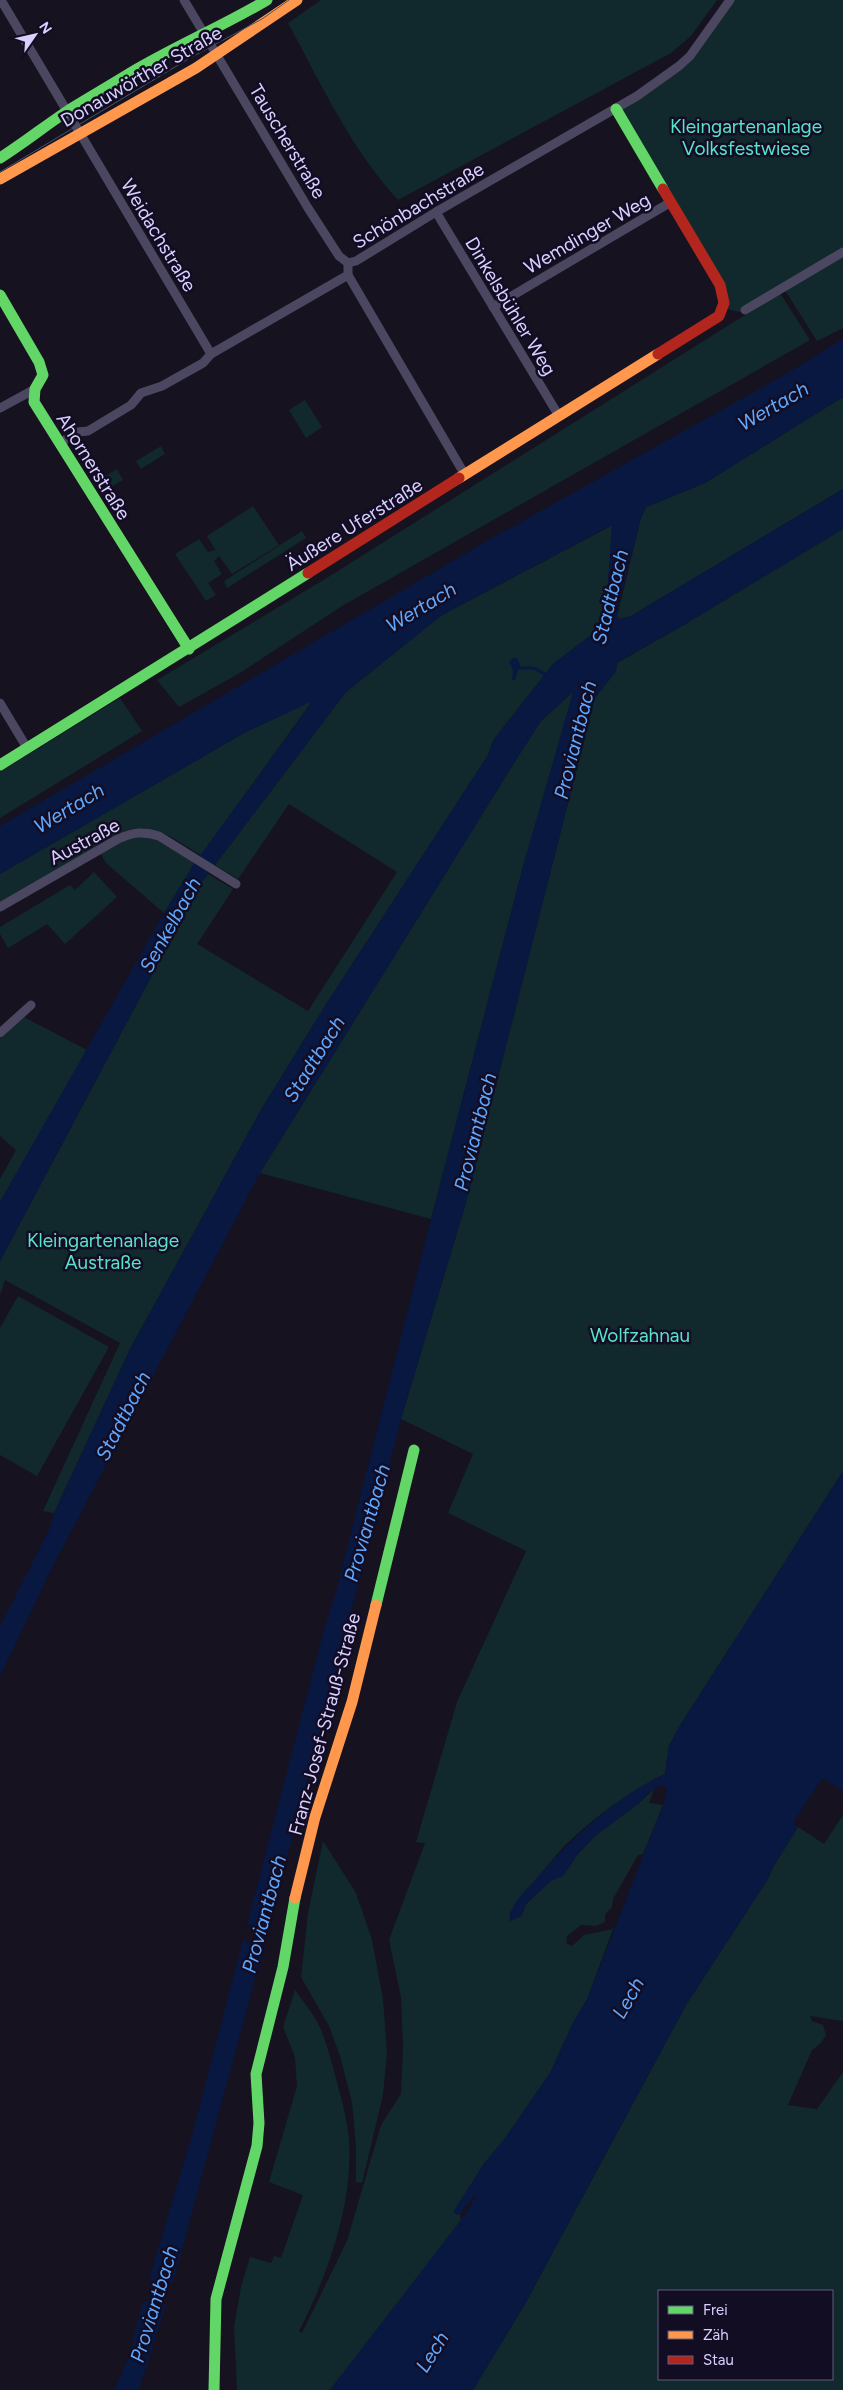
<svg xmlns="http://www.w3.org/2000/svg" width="843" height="2390" font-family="Figtree,sans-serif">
<rect width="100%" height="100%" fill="#16121f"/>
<g fill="#11292c" fill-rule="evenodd">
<path d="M321,0H717L691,36L671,53L398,200C351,149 321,84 288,23Z"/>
<polygon points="730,0 843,0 843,328 817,341 783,287 745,310 739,312 723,308 724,303 616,109 679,66"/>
<polygon points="780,293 810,340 342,606 240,673 179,707 157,680 325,579"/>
<polygon points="843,397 843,489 631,616 620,619 617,617 641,518 646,507 705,483"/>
<polygon points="305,400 322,427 306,438 289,410"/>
<polygon points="161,446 165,454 141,469 136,461"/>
<polygon points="117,469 123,480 102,492 95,482"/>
<polygon points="253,506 279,545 232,574 219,556 214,561 222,574 208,583 216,595 206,601 175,554 199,539 208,552 215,550 219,556 207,536"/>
<polygon points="613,525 606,607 598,630 554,663 494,739 488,755 323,1009 261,1110 130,1349 54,1513 43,1511 120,1343 5,1280 0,1295 0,1261 201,883 208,874 233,889 197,944 308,1011 397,872 289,804 238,879 215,865 346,692 442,615"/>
<path d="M843,529V1471L679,1727L669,1746L665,1774C631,1790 583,1825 558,1853C541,1873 526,1893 510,1913V1921L521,1916L526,1904L552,1880L563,1876L577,1855L595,1836L638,1804L654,1789L649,1803L663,1805L643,1854L638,1855L613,1899L612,1907L605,1914V1922L596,1926L581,1925L567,1936L566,1943L572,1946L584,1935L613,1929L587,1999L573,2023L550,2073L506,2137L483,2165L457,2215L460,2214L461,2222L330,2390H237L234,2326L241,2287L250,2257L271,2263L274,2256L281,2258L303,2195L269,2182L297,2086L295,2057L283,2027L295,1990C301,1999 309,2008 315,2018C325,2035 330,2056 335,2075C340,2093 345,2111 348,2130C356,2196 329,2273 299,2331L302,2333L347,2241L381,2125L401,2094L403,2047L401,1997L389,1940L425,1843L416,1842L457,1702L526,1551L448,1513L473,1454L401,1419L465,1206L595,698L616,671L617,663L682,626Z"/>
<polygon points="302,531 306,538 227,588 224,581"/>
<polygon points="574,691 524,863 431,1219 260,1173 514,763 541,721"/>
<polygon points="120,698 142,731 0,818 0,772"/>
<path d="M313,700L201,855C175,840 157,823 127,830L0,902V874L244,733Z"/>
<polygon points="148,832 197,859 164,913 106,863 98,850"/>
<polygon points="94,872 117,897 65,944 47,924 8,948 0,934 0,927 70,885 75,890"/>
<polygon points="24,1017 87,1050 0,1202 0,1179 16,1150 0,1136 0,1039"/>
<polygon points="18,1296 109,1347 37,1476 0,1455 0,1328"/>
<path d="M843,1815V2021L810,2016L812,2021L823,2025L826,2035L821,2043L812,2050L788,2105L817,2109L843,2072V2390H473L525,2304L686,2005L768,1879L772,1869L798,1827L824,1844ZM659,2291H832V2379H659Z"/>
<polygon points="323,1841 356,1893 372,1940 383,1999 387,2053 383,2095 362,2183 356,2182 356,2146 352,2102 340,2056 329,2026 301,1977 308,1913"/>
</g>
<g fill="#091840">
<polygon points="843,339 843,397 705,483 646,507 641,518 617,610 617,616 620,619 631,616 843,489 843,529 682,626 617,662 616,671 595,698 465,1206 401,1419 266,1938 173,2283 139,2390 114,2390 128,2359 143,2300 192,2135 325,1626 336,1592 431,1219 524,863 573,692 541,721 514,763 260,1173 54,1564 0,1676 0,1626 50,1528 54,1513 130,1349 261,1110 323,1009 488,755 494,739 554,663 598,630 606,607 612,525 442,615 346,692 201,883 0,1261 0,1202 164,913 194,864 313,701 244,733 0,874 0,826 485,542 784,375"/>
<polygon points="513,658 517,658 520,665 515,680 512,680 513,670 509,662"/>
<path d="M843,1471V1791L822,1778L793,1823L798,1827L772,1869L768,1879L686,2005L525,2304L473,2390H330L470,2208L477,2193L460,2214L457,2215L453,2212L483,2165L506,2137L550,2073L573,2023L587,1999L663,1805L667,1790L664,1786H659L648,1793L638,1804L595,1836L577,1855L563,1876L552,1880L526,1904L522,1916L510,1921C510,1904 524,1892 535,1880C571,1838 615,1798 665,1774L669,1746L679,1727Z"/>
</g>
<g fill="#16121f">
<polygon points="245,1921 268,1938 264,1955 241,1937"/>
<polygon points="147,2280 175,2283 169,2304 140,2300"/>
</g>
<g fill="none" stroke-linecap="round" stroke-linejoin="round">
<polyline stroke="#091840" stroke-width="3" points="519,668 534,668 546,675"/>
<g stroke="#4b4760" stroke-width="9">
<polyline points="1,0 211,354"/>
<polyline points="184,0 308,208 339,256 348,263"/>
<polyline points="436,212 559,416"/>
<polyline points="348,263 356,261 436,212 637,96 679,66 690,56 730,0"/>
<polyline points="348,275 465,475"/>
<polyline points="493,307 671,202"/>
<polyline points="745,310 843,252"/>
<polyline points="0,408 35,389"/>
<polyline points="60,443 78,432 88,431 131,405 141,393 162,386 203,363 211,354 348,275 348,263"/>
<polyline points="0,703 27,748"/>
<path d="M0,907L118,839C133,832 144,831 159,836L236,884"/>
<polyline points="0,1033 31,1005"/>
</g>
<g stroke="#63d668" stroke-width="11">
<polyline points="616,109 663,189"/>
<path d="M0,158C24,143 46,125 69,110C90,97 111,85 132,72C176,46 223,26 267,0"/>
<polyline points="0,295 39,362 43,375 35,389 34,402 189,649"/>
<polyline points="0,765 308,573"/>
<polyline points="376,1605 414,1450"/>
<polyline points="214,2390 216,2299 257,2146 259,2123 256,2074 283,1967 295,1898"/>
</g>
<g stroke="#ff974d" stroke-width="11">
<polyline points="0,179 196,68 297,0"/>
<polyline points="459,478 658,354"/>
<polyline points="295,1898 315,1817 352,1702 376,1605"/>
</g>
<g stroke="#b3261e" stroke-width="11">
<polyline points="658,354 719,316 724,303 720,285 663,189"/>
<polyline points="308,573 459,478"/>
</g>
<polyline stroke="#43556a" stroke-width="1" points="0,172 190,58 262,19 289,0"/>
</g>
<g text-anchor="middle" stroke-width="5" stroke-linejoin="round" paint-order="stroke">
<g font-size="19" fill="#d9d0ff" stroke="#130d24">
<text transform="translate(141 76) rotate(-30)" y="7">Donauwörther Straße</text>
<text transform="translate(288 141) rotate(59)" y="7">Tauscherstraße</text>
<text transform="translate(418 205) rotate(-31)" y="7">Schönbachstraße</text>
<text transform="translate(587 233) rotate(-30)" y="7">Wemdinger Weg</text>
<text transform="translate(159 235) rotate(59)" y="7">Weidachstraße</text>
<text transform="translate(511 306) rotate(59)" y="7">Dinkelsbühler Weg</text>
<text transform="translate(94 466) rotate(58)" y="7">Ahornerstraße</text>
<text transform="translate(354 524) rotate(-32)" y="7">Äußere Uferstraße</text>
<text transform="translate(84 841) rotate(-28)" y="7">Austraße</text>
<text transform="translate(324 1724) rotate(-75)" y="7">Franz-Josef-Strauß-Straße</text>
</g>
<g font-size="19" fill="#58e3cb" stroke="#130d24">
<text x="746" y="133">Kleingartenanlage<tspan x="746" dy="22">Volksfestwiese</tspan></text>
<text x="103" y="1247">Kleingartenanlage<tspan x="103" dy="22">Austraße</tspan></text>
<text x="640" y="1342">Wolfzahnau</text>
</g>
<g font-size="20" font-style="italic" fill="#5ea8ff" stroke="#130d24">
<text transform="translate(773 406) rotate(-30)" y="7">Wertach</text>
<text transform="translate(610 597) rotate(-76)" y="7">Stadtbach</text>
<text transform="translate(421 607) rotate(-31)" y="7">Wertach</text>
<text transform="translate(575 740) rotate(-76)" y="7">Proviantbach</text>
<text transform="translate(69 808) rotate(-31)" y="7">Wertach</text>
<text transform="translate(170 925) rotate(-61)" y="7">Senkelbach</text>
<text transform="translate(314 1059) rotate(-58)" y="7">Stadtbach</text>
<text transform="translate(475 1132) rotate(-76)" y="7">Proviantbach</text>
<text transform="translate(123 1416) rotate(-63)" y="7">Stadtbach</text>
<text transform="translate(367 1523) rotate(-74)" y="7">Proviantbach</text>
<text transform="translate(264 1914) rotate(-75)" y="7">Proviantbach</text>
<text transform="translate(628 1998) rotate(-61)" y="7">Lech</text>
<text transform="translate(154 2304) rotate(-73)" y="7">Proviantbach</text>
<text transform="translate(432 2352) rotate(-58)" y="7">Lech</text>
</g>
</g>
<rect x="658" y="2290" width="175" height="90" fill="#130d24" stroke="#625b7c"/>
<rect x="668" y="2306" width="25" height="8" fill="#63d668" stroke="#625b7c"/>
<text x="703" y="2315" font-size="15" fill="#d9d0ff">Frei</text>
<rect x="668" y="2331" width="25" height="8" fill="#ff974d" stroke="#625b7c"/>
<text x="703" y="2340" font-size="15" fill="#d9d0ff">Zäh</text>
<rect x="668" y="2356" width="25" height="8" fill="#b3261e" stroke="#625b7c"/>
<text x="703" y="2365" font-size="15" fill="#d9d0ff">Stau</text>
<g transform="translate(35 35) rotate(56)" stroke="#130d24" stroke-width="4" paint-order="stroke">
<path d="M0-4L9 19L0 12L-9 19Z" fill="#d9d0ff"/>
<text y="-8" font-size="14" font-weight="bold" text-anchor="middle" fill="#d9d0ff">N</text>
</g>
</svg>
